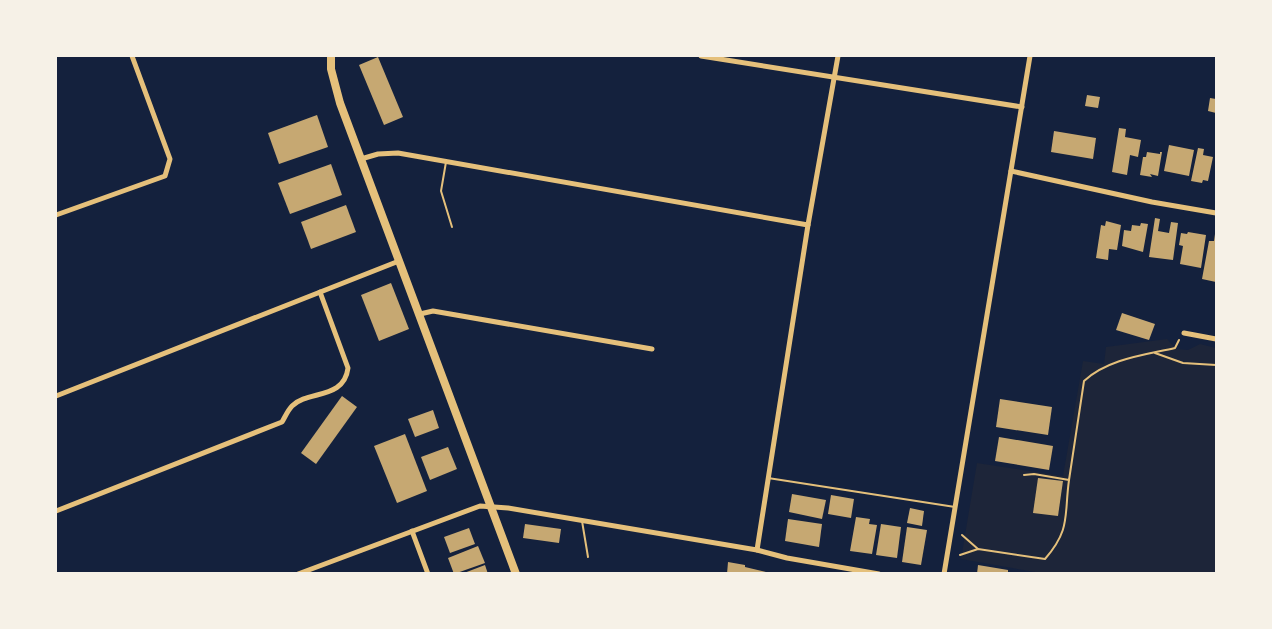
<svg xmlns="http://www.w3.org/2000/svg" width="1272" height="629" font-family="Karla,sans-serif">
<rect width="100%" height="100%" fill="#14213d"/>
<polygon fill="#1d2539" points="1167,339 1176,349 1188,350 1200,344 1216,348 1216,573 1036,573 1035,572 961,559 977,463 1063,476 1083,361 1104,364 1106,347"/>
<g fill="#c6a872">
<polygon points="378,57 403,117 384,125 359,65"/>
<polygon points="1087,95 1100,97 1098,108 1085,106"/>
<polygon points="1210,98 1216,99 1216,113 1208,111"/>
<polygon points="317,115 328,147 279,164 268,133"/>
<polygon points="1119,128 1126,129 1125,137 1141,140 1138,157 1130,155 1127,175 1112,172"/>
<polygon points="1054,131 1096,138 1093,159 1051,152"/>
<polygon points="1169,145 1194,150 1189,176 1164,171"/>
<polygon points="1198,148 1204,149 1203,155 1213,157 1208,181 1203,180 1202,183 1191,181"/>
<polygon points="1147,152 1160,154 1160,152 1162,152 1158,176 1150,174 1152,177 1140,175 1143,157 1146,157"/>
<polygon points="331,164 342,195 290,214 278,183"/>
<polygon points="346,205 356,232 311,249 301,222"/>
<polygon points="1155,218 1160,219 1158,231 1169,233 1171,222 1178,223 1173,260 1149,257"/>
<polygon points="1106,221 1121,225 1117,250 1109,249 1108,260 1096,258 1101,225 1105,226"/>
<polygon points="1141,223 1148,224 1143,252 1122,246 1124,230 1131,231 1132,225 1140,226"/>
<polygon points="1188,232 1206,235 1201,268 1180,264 1183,246 1179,245 1181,233 1187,234"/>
<polygon points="1215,234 1216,234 1216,282 1202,279 1209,241 1214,241"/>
<polygon points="391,283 409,329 379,341 361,295"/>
<polygon points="1122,313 1155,324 1149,340 1116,330"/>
<polygon points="342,396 357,407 316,464 301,453"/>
<polygon points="1000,399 1052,407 1048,435 996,427"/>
<polygon points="433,410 439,428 415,437 408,419"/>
<polygon points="405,434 427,491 397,503 374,446"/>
<polygon points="999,437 1053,446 1049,470 995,461"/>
<polygon points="448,447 457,469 430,480 421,457"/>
<polygon points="1038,478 1063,481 1058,516 1033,513"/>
<polygon points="792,494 826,500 822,519 789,512"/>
<polygon points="831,495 854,499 851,518 828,514"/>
<polygon points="910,508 924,511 922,526 907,523"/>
<polygon points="856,517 870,519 869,524 877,525 872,554 850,551"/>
<polygon points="788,519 822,524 819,547 785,541"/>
<polygon points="525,524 561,529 559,543 523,538"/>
<polygon points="881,524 901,527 897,558 876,555"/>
<polygon points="907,527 927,530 921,565 902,562"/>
<polygon points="469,528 475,544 450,553 444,537"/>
<polygon points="478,546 485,563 454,574 448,558"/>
<polygon points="728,562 745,565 745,567 774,574 727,574"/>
<polygon points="485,565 488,574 464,574 464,573"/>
<polygon points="978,565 1008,570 1008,574 977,574"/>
</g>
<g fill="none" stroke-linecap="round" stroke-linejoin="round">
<g stroke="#e5c07b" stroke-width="2">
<polyline points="1155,353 1183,363 1216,365"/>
<path d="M1024,475L1034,474L1069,480L1084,381C1108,359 1144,355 1175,348L1179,340"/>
<polyline points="962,535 978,549"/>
<path d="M960,555L978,549L1045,559C1071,529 1064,516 1069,480"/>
</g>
<g stroke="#e5c07b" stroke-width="2">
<polyline points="446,162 441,191 452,227"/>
<polyline points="768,478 955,507"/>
<polyline points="582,521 588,557"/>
</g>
<g stroke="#e5c07b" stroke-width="5">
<polyline points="701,56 1022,107"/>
<polyline points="361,159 378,154 398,153 808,225"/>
<polyline points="1011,171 1152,202 1216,213"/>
<polyline points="56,215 165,176 170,159 132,56"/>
<polyline points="420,314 433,311 652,349"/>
<polyline points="1184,333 1216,339"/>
<polyline points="56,396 399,261"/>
<path d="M56,511L282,422C285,417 288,410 292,406C308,390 344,400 348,368L320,292"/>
<polyline points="412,531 428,574"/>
<polyline points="757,550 808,225 838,56"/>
<polyline points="298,574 480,506 508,508 757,550 787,558 879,574"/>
<polyline points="944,574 1030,56"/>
</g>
<polyline stroke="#e5c07b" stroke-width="8" points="331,56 331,69 340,103 516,574"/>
</g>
<rect width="1272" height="629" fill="none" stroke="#f6f1e7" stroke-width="114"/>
</svg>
